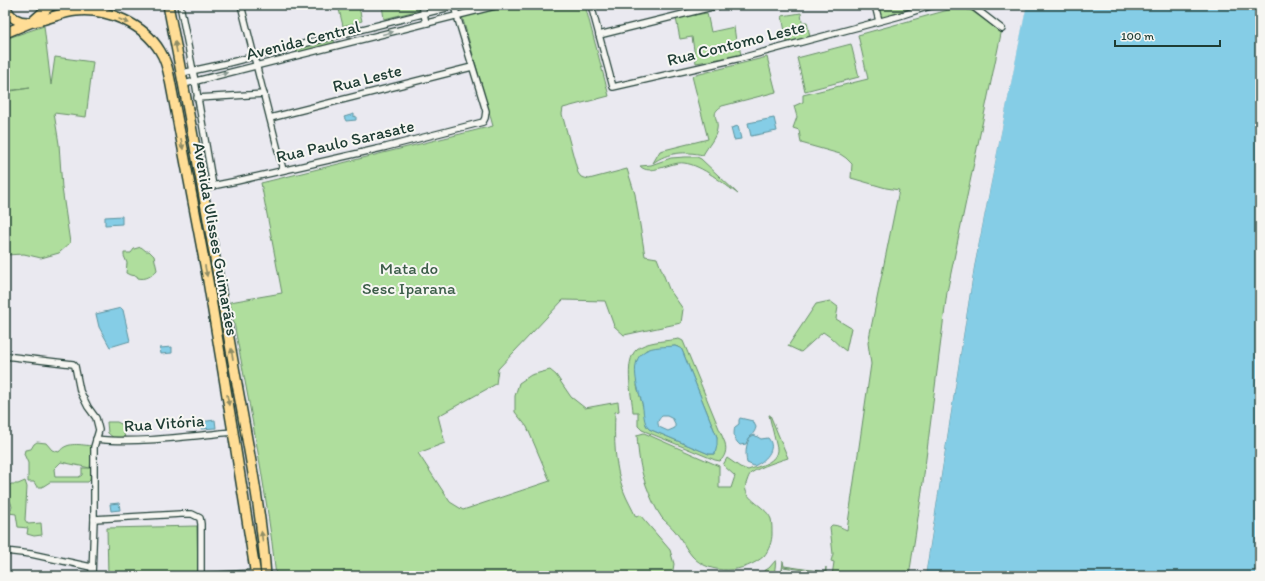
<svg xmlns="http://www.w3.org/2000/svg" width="1265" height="581" font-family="Itim,sans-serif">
<rect width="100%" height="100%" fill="#eae9f0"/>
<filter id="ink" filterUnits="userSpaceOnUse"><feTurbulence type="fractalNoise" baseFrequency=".025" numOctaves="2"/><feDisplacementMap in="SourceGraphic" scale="8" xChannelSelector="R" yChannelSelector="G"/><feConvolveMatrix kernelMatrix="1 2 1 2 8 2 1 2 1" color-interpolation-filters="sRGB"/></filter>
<g filter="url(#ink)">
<g fill="#afde9d" stroke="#678e68" fill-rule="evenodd">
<polygon points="338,5 354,5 355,8 359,7 362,21 343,26"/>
<polygon points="382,5 418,5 420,10 384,19"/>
<path d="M512,5H585L609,96L563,108L562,114L578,173L581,177L589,179L627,169L635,194L645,256L657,258L669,289L683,309L681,323L624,335L614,326L605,301L563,300L498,369L496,384L438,416L445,443L418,453L450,502L463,510L550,481L527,427L515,412V396L519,383L531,375L550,370L556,375L571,397L585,408L618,402L619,411L615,412C614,440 614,465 624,492C627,500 632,508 636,517L640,515L670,550L674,564L672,576H276C266,484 247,393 230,302L282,293L261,183L493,126L462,16Z"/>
<polygon points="878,5 919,5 919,7 882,20"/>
<path d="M959,7L972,11L994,27L1002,29L947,292L921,498L909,576H832L834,562L831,561L833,554L830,527L832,525C838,525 842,528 847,530L871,364L868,343L899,190L886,188L851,178L852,164L846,158L840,154L801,143L799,130L793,128L797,117L794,106L803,102V95L868,79L858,35Z"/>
<polygon points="707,13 711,32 734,27 736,41 738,41 741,55 696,63 692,37 680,39 676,18"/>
<polygon points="801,13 802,22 807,22 810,37 787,42 782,16"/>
<polygon points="44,26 51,85 55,57 93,62 86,117 54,113 59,144 62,188 70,243 59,253 41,258 24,254 5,255 5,92 30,88 5,91 5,39"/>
<polygon points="333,37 335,44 297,54 295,47"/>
<polygon points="851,44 859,77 805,91 797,58"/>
<path d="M767,57L776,92L722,106C709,114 719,118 717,129C716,138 707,147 703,155C685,151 668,152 653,163L660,151L708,139L692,76Z"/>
<path d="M685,157H697L701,159L738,194C724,184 702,165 684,163C671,161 650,177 640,166L651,165L671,158Z"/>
<path d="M141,247L146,251H149L154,256L157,270C152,276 146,280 138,278L137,276L130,275L126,273L127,263L124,256V253H131L134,249Z"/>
<path d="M830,301L838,307L836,319L851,328L846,351C838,346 832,337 823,332L801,352L788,346L816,304Z"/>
<path d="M679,339L683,341L725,443C727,450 725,457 720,461L715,460L642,430L638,426V412H633C632,395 622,356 640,347C651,341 667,341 679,339ZM675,346L681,348L682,350L717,437L715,454H709L649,429L646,425L644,410L637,386L646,350L658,348Z"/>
<path d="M769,415H770L788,458C776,462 762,466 751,473C749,475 748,478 747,481C739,499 765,504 771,519C772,523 772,529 772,534C772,541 769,550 764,556C745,573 710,576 692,556C685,548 681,538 675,531C671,526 666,522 662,518C655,508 650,496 646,485C640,469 638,452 637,435L644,433L719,466V488H731L735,476L723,465L727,458L740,467L748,470C759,466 778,463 777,448Z"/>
<polygon points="107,422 117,422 123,425 125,439 116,440 108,433"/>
<path d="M37,442L46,443L52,450L59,452C67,441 81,445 93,446L90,468L61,462L54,469L55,477H79L82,475V468H91L90,480L88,482H50L42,487H37L34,482H28V463L24,454L25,450L31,449L34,444Z"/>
<polygon points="25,481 27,487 25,520 28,524 41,523 42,535 34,536 27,534 28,528 18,527 16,514 9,513 12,507 11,503 9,500 9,486 11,484 18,484"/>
<polygon points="197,526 198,576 108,576 107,528"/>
<polygon points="776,560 774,576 756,576 769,568"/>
<polygon points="783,561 784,566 825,572 826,567 826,576 824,576 825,573 783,567 782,570"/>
</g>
<g fill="#85cde6" stroke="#5c939f" fill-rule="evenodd">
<polygon points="1026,5 1260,5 1260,576 925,576 974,267"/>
<polygon points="354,114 354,117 356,116 356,120 346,121 344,117"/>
<polygon points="774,118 777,131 751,136 748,123"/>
<polygon points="738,126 741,139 734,140 731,128"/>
<polygon points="122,216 122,224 105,225 105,217"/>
<polygon points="121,308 123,310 130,341 110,347 99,327 96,314"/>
<path d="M675,346L680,348L682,350L717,437V445L715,454H709L649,429C643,423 644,411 642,403C638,388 628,361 645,351C653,346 666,347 675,346ZM662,416H667L673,419L675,424V428L668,431L659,427C657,422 658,420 662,416Z"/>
<polygon points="172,347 172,353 161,354 160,348"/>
<path d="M740,418L753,421L756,427C755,434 748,437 746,444L740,445C734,440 733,434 735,427L739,424V420Z"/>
<polygon points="215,420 216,428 201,429 200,422"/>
<path d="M754,435L761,439L768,438C778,449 764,462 754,466L747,463C745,454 746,444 750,437Z"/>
<polygon points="119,503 120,510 111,511 110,504"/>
</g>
<polygon fill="#eae9f0" points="1024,5 1026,5 1026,9 974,267 925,576 923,576 972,267"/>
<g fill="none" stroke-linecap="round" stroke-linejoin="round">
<g stroke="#1f3d34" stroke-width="8">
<g id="minor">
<polyline points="180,5 195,81 213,186"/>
<polyline points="241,5 283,170"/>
<polyline points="422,5 426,23"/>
<path d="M591,5L613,87L745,57L892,18C907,14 921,8 935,5"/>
<polyline points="875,5 879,21"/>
<polyline points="971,5 1002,29"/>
<polyline points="599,35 720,5"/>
<polyline points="182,73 228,63 458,5"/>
<polyline points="184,84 499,5"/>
<polyline points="197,98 264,94"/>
<polyline points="270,118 472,67"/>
<polyline points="202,188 237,181 386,147 483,122 485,118 486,111 454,6"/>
<polyline points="5,356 73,364 75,366 80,391 88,407 96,418 99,430 94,447 94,519 92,576"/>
<path d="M96,439C139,444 190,436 233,432"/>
<polyline points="94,519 181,514 192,514 200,518 201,524 201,576"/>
<polyline points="5,551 31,554 91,567"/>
<polyline points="201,576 255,573"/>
</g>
</g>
<g stroke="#1f3d34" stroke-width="12">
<g id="primary">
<path d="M168,5C192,125 213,246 234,367C246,436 261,506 266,576"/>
<path d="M5,6C10,18 18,23 31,22C45,21 62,12 76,11C107,8 144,24 160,51C166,60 168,70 170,80L208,281L233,432L256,576"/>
<polyline points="5,33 32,22 51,5"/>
</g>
</g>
<use href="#minor" stroke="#f6f6f2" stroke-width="5.5"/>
<use href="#primary" stroke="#ffdd96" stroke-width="9"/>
</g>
<defs><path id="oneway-solid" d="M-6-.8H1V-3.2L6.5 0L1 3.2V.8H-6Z"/></defs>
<g fill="#8f8d65">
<use href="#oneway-solid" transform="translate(124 21) rotate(23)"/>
<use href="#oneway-solid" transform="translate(176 47) rotate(-101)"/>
<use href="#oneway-solid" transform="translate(182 144) rotate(79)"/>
<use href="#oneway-solid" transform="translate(206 271) rotate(79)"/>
<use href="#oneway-solid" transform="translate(232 354) rotate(-100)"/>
<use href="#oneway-solid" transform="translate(228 400) rotate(80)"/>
<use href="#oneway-solid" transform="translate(262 537) rotate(-97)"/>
</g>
<g fill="#8a9a93">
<use href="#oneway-solid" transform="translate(388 33) rotate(-14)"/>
<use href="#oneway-solid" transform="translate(222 74) rotate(-15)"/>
</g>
</g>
<g text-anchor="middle" stroke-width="4" stroke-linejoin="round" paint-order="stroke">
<g font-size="17" fill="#1f3d34" stroke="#f6f6f2">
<text transform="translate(303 40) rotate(-14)" y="6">Avenida Central</text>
<text transform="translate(736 43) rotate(-14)" y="6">Rua Contomo Leste</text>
<text transform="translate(367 78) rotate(-14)" y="6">Rua Leste</text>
<text transform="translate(345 141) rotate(-13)" y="6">Rua Paulo Sarasate</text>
<text transform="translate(216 239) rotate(80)" y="6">Avenida Ulisses Guimarães</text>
<text transform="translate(164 423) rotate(-4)" y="6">Rua Vitória</text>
</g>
<g font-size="17" fill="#3c5d49" stroke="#f6f6f2">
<text x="409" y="274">Mata do<tspan x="409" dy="20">Sesc Iparana</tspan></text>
</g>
</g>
<rect width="1265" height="581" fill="none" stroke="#f6f6f2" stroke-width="20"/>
<rect x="10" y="10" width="1245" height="561" fill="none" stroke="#1f3d34" stroke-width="1.5" filter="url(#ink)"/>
<path d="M1115 40v6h105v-6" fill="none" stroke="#1f3d34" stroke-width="2"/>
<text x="1121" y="40" font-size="12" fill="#1f3d34" stroke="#f6f6f2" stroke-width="3" paint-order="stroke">100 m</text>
</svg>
